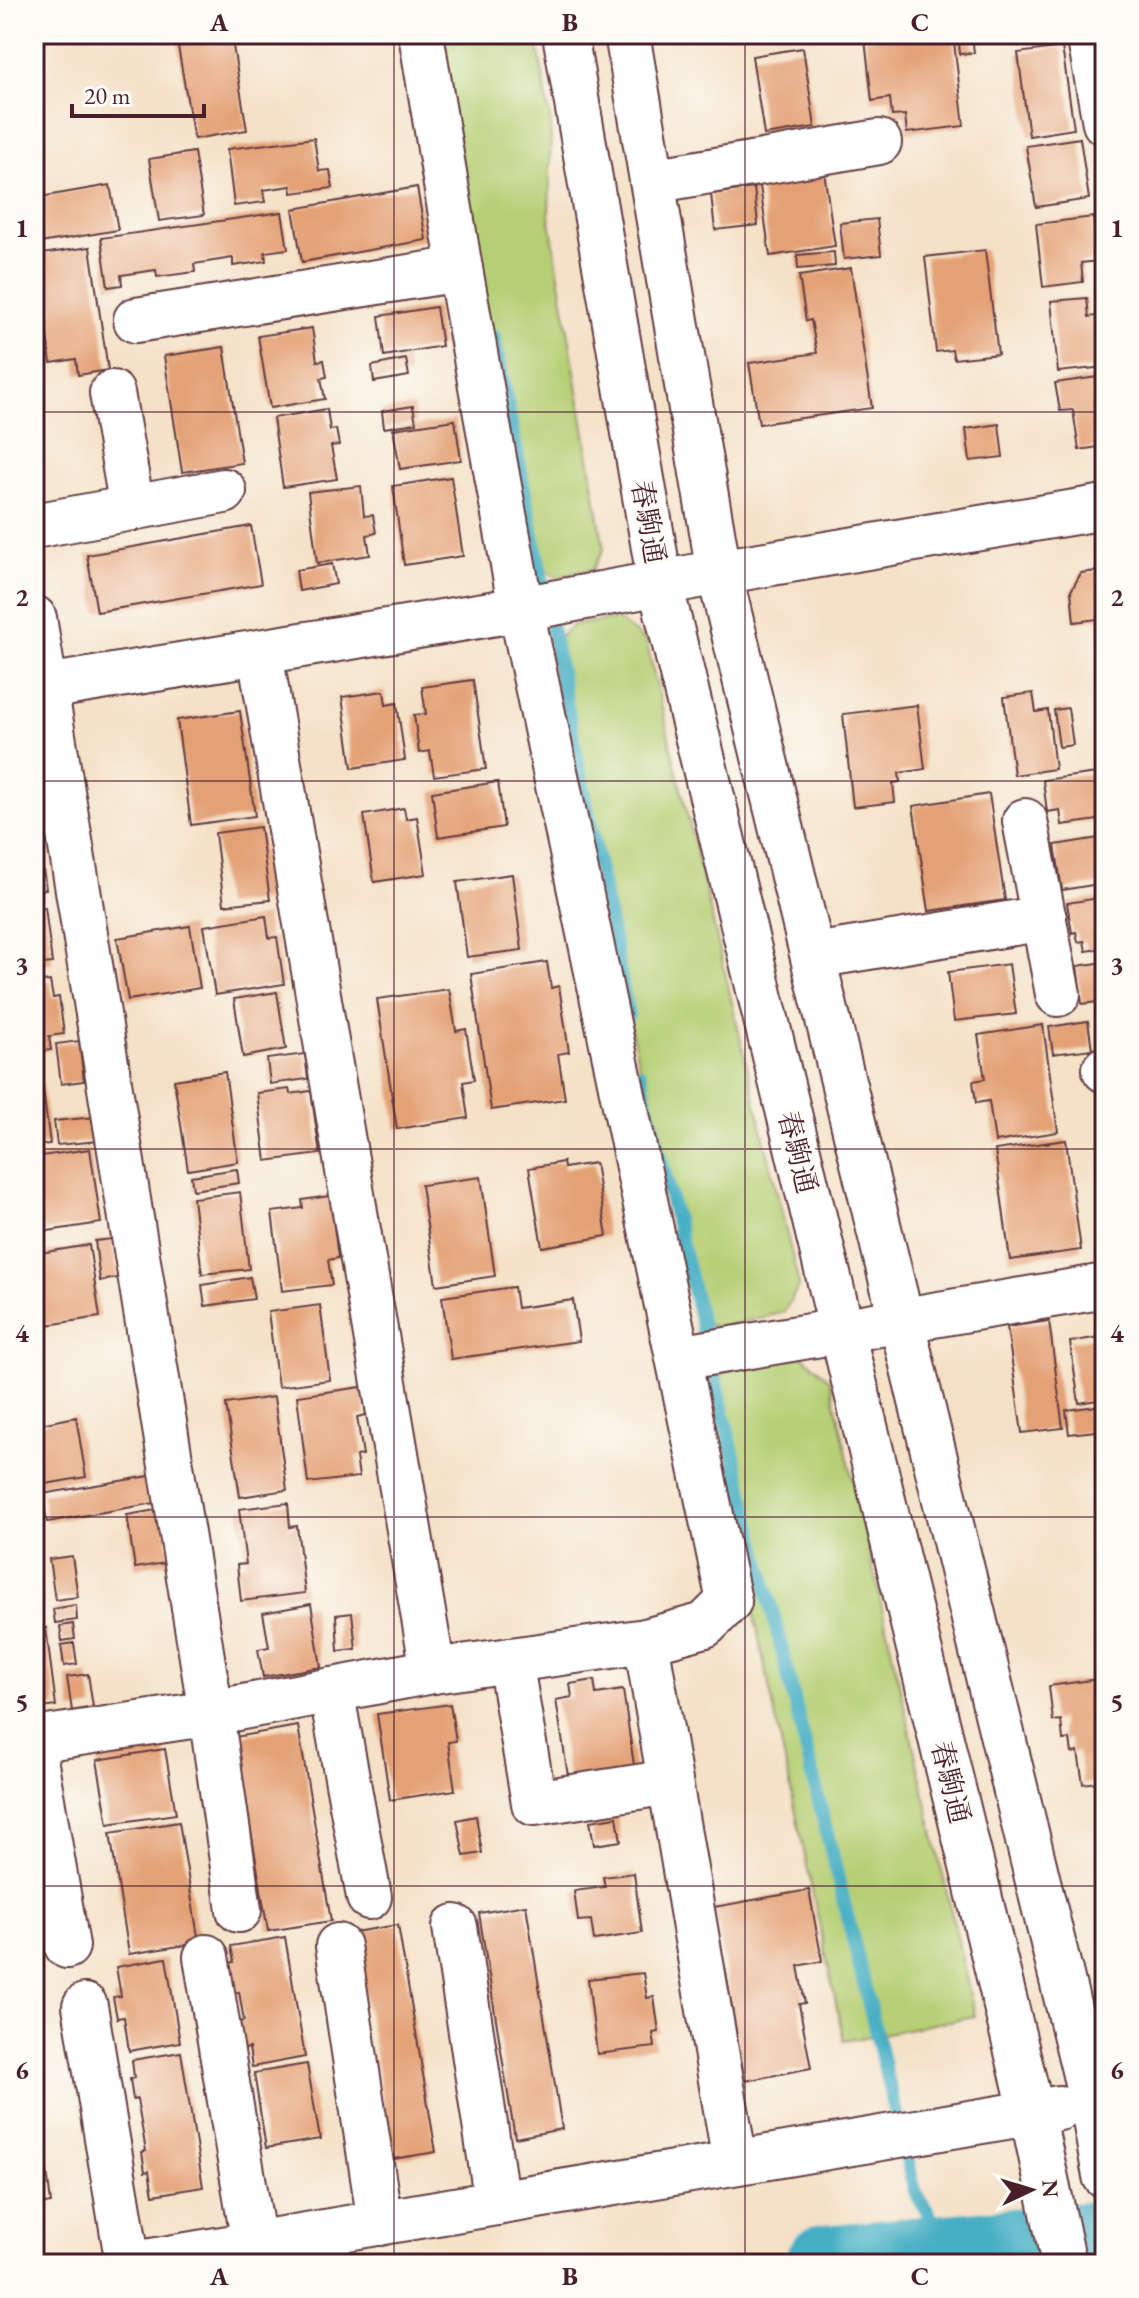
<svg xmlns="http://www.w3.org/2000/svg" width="1139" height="2298" font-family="'EB Garamond','Noto Serif JP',serif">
<rect width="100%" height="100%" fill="#fdfcf7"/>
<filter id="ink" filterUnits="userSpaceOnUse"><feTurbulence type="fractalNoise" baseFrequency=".0125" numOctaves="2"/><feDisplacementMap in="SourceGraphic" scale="16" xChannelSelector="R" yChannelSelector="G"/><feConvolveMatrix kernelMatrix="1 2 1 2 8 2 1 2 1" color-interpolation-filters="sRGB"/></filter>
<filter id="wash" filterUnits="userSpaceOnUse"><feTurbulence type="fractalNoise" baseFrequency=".006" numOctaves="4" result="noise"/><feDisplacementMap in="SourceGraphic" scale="32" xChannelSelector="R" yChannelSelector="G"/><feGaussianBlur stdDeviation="1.8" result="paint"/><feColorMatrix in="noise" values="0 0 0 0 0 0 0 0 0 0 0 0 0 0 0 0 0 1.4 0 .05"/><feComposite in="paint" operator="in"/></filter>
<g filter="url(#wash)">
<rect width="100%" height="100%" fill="#f4e1c7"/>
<g fill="#b6cf74" stroke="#807750" stroke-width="2">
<polygon points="440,34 536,34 551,124 549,215 604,549 593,569 558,577 529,562"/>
<polygon points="616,619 646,641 799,1285 784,1312 719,1328 695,1320 547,649 573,625"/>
<polygon points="803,1356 830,1380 975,2016 844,2041 708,1397 727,1369"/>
</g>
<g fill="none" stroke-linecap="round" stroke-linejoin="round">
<g stroke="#46afc4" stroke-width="14">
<polyline points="494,337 628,1015"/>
<polyline points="640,1074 915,2191 952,2252"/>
</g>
<polyline stroke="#46afc4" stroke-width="78" points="823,2264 1105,2239"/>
</g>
<g id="blocks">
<g fill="#e4a176">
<polygon points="217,34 231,34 247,130 194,139 177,41"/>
<polygon points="908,34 953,34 964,126 907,133 905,115 892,116 890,98 872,101 865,39"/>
<polygon points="958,34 972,34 974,53 960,54"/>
<polygon points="1062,47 1074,129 1029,136 1018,53"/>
<polygon points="803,48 815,127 764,135 752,56"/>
<polygon points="314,138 319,171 330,170 333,188 292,193 291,186 263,190 265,202 234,206 227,149"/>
<polygon points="1080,138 1089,199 1036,207 1026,146"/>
<polygon points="194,152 204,215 159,221 149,159"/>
<polygon points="824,171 835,246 770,256 759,179"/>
<polygon points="110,185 118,230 34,244 34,198"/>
<polygon points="417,187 426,240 302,262 293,209"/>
<polygon points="754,188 758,225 715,230 711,194"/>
<polygon points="282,212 288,249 265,252 266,261 233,266 233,258 194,264 195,272 157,277 156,270 121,275 122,285 108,287 101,238"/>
<polygon points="1093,217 1098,261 1081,263 1083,282 1043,287 1036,224"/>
<polygon points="877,219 881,255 844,259 840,223"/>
<polygon points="90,247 108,370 78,375 76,359 51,363 35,255"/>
<polygon points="985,250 998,354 954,359 952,350 936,352 925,257"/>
<polygon points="834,252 835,266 798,269 797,255"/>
<polygon points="851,268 872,408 759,424 749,363 817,353 811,320 806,321 799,276"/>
<polygon points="1087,298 1089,317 1105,315 1105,367 1058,372 1051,301"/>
<polygon points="436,307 442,346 384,356 379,316"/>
<polygon points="312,328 317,361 324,360 327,377 321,378 325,399 270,408 258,336"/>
<polygon points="224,347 242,463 182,472 164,356"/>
<polygon points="406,359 409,376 374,382 372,366"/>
<polygon points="1105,376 1105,446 1079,450 1073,410 1060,411 1055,383"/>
<polygon points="413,406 416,423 384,428 382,411"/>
<polygon points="327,409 330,430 336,429 339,445 331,446 337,479 283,487 273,418"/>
<polygon points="455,420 461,460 400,469 393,429"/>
<polygon points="999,424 1003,457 970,461 966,429"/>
<polygon points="451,477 463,556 404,565 393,486"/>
<polygon points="361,486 364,516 373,515 376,533 367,535 370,555 317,563 308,492"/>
<polygon points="251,526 261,584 97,612 87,555"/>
<polygon points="332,564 336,584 299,591 296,570"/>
<polygon points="1105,570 1105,659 1102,660 1097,619 1074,622 1071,591 1081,573"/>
<polygon points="473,680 486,769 434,776 430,751 419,753 414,715 426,714 422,687"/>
<polygon points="384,691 386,705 397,703 405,760 352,768 342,697"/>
<polygon points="1033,693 1036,712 1048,710 1055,769 1014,775 1004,697"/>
<polygon points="917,705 925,769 899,773 900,782 893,783 895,802 853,807 843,714"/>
<polygon points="1068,708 1073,745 1059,747 1054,710"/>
<polygon points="240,711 255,816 191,825 177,720"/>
<polygon points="1105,772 1105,819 1062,825 1060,810 1047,812 1043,780"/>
<polygon points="498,782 504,827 438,837 432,792"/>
<polygon points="989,794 1005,900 929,911 913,806"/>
<polygon points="404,808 406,819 417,817 426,874 374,882 364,815"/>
<polygon points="260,827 270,900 224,905 215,833"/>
<polygon points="34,835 38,835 46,889 34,891"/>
<polygon points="1105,837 1105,883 1062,890 1055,845"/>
<polygon points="512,874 522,950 467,957 457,882"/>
<polygon points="1105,897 1105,948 1086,951 1084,941 1078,942 1076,932 1072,933 1067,903"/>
<polygon points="45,907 52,963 34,965 34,909"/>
<polygon points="266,916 269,938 277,937 284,984 215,995 204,926"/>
<polygon points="190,926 200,988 128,1000 117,938"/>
<polygon points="547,962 551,988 559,986 569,1052 558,1054 565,1099 491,1110 471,974"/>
<polygon points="1105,962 1105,1001 1082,1004 1077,966"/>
<polygon points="1009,964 1016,1014 954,1021 948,972"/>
<polygon points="50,981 53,998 59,997 64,1034 49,1036 51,1050 34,1052 34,983"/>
<polygon points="449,989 456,1031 466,1029 474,1080 463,1082 468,1118 397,1129 377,999"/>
<polygon points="277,992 286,1049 243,1057 234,999"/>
<polygon points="1088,1021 1092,1049 1053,1054 1049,1027"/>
<polygon points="1043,1025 1058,1132 995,1142 989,1101 976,1103 973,1081 985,1079 978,1035"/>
<polygon points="79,1041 84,1081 61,1084 56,1044"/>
<polygon points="305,1054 308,1079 270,1084 267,1059"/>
<polygon points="225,1072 238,1162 188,1170 174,1080"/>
<polygon points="41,1074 50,1144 34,1146 34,1075"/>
<polygon points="289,1089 290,1094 311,1091 320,1154 266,1161 257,1093"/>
<polygon points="96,1117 99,1141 57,1145 54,1121"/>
<polygon points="1066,1140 1081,1250 1010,1260 995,1150"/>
<polygon points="90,1149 101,1223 34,1233 34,1157"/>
<polygon points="563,1162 564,1168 595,1163 607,1236 542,1247 529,1168"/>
<polygon points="237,1169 239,1183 193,1190 191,1176"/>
<polygon points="481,1177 495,1276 436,1285 421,1185"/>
<polygon points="240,1192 249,1269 202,1274 193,1198"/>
<polygon points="330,1196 338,1258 328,1260 332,1285 282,1291 272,1212 303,1208 302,1200"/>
<polygon points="112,1239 118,1278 100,1281 95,1241"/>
<polygon points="89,1245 100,1317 34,1327 34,1254"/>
<polygon points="250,1277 254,1299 205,1306 202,1285"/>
<polygon points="514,1287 517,1308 573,1300 579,1341 451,1359 442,1297"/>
<polygon points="320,1305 330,1380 278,1387 268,1312"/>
<polygon points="1049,1321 1063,1428 1022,1433 1007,1327"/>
<polygon points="1105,1336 1105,1399 1079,1403 1070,1342"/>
<polygon points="362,1387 366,1415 357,1417 363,1455 356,1456 359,1477 308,1483 297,1396"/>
<polygon points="274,1397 287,1490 240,1497 226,1404"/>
<polygon points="1105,1405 1105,1430 1069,1434 1066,1410"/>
<polygon points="38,1406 41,1424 76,1417 86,1477 34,1486 34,1407"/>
<polygon points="150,1476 155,1503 47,1522 42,1494"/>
<polygon points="288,1503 290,1527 297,1526 305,1593 241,1601 237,1565 246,1564 239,1509"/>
<polygon points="162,1509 171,1562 135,1568 127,1515"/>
<polygon points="72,1556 78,1597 55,1600 49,1559"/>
<polygon points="34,1562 36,1562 42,1600 34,1602"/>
<polygon points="311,1604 321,1667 263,1677 258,1649 269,1647 263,1613"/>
<polygon points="76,1605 77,1620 55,1623 53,1609"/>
<polygon points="352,1613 356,1649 338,1651 336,1615"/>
<polygon points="73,1624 75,1639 62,1641 60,1626"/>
<polygon points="46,1628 56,1706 34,1709 34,1630"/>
<polygon points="74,1643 77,1664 64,1666 61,1645"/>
<polygon points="88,1674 93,1707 72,1711 67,1677"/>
<polygon points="1105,1678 1105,1781 1083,1784 1078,1752 1072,1753 1070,1739 1063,1740 1061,1720 1053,1721 1049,1686"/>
<polygon points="594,1680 596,1694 623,1690 635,1772 569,1782 556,1700 572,1697 570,1684"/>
<polygon points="450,1704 456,1741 448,1742 455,1790 390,1800 377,1714"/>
<polygon points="298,1726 331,1921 268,1931 235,1737"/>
<polygon points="165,1749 176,1814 108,1824 97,1760"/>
<polygon points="476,1816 482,1853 464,1856 457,1820"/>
<polygon points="617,1817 621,1841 594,1845 590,1821"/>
<polygon points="179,1822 199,1943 129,1954 110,1833"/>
<polygon points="634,1873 642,1933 594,1940 591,1920 578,1921 574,1891 605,1887 603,1877"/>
<polygon points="809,1890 822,1961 798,1966 805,2003 799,2004 811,2068 745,2081 714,1907"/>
<polygon points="526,1905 562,2129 515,2138 479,1913"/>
<polygon points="398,1925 436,2152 393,2159 354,1932"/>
<polygon points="285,1937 305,2057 252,2067 249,2048 235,2051 230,2024 244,2021 239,1992 225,1995 220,1964 234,1962 231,1946"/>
<polygon points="166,1958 180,2042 129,2051 124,2017 117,2018 113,1997 121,1996 116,1967"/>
<polygon points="643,1973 647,1998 654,1997 659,2032 653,2033 655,2047 597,2054 588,1979"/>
<polygon points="181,2052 203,2187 153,2195 149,2171 145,2172 142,2152 146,2151 137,2099 133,2100 130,2079 134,2078 132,2060"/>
<polygon points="307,2064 320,2139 266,2148 254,2073"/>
<polygon points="36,2088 43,2138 34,2139 34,2089"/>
<polygon points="44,2148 51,2203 34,2206 34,2150"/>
</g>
</g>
</g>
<g filter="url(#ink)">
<use href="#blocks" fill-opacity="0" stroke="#643c42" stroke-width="2"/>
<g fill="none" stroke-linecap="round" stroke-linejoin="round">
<g stroke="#643c42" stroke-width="48">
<g id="minor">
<polyline points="565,34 660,583 1032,2113 1064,2264"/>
<polyline points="627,34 719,572 1092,2103 1105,2176"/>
<polyline points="1089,34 1105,123"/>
<polyline points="652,181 879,142"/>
<polyline points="136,320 460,269"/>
<polyline points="112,393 132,508"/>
<polyline points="34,526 224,491"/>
<polyline points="34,618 211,1713 239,1910"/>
<polyline points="260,653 433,1671"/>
<polyline points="34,689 521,609 719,572 1105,507"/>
<polyline points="1025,821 1058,994"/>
<polyline points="814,956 1044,918"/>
<polyline points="1105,1069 1105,1070"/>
<polyline points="679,1358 1105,1286"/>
<polyline points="646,1641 735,2162"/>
<polyline points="510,1660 534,1803 670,1782"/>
<polyline points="331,1690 369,1897"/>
<polyline points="34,1740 211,1713 433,1671 646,1641 705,1625 729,1601 521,609 460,269 421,34"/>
<polyline points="34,1753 67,1946"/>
<polyline points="455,1927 497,2203"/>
<polyline points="338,1946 380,2223"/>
<polyline points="206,1957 254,2244"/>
<polyline points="85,2006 128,2264"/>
<polyline points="134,2264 1059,2108"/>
</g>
</g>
<use href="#minor" stroke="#fff" stroke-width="44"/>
</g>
</g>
<path fill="none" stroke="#4a1f2b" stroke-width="2" stroke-opacity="0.55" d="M394,34V2264M745,34V2264M34,412H1105M34,781H1105M34,1149H1105M34,1517H1105M34,1886H1105"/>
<g text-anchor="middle" stroke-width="8" stroke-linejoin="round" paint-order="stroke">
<g font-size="28" fill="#4a1f2b" stroke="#fdfcf7">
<text transform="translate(649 522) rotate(80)" y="10">春駒通</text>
<text transform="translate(798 1152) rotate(76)" y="10">春駒通</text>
<text transform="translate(951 1782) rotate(76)" y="10">春駒通</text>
</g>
</g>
<rect width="1139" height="2298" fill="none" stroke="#fdfcf7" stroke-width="88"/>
<g transform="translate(1031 2190) rotate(86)" stroke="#fdfcf7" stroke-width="6" paint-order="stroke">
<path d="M0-6L14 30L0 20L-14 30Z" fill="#4a1f2b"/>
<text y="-12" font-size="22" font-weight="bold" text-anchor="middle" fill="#4a1f2b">N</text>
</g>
<path d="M72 104v12h132v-12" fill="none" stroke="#4a1f2b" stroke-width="4"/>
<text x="84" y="104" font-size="24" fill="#4a1f2b" stroke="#fdfcf7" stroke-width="6" paint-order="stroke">20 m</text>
<rect x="44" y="44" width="1051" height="2210" fill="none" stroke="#4a1f2b" stroke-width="3"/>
<g font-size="26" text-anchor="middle" font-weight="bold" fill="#4a1f2b">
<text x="219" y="31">A</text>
<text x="570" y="31">B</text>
<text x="920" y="31">C</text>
<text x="22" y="237">1</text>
<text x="1117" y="237">1</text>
<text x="22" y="606">2</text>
<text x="1117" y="606">2</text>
<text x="22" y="974">3</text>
<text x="1117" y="974">3</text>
<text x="22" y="1342">4</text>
<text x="1117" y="1342">4</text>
<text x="22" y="1711">5</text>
<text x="1117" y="1711">5</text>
<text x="22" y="2079">6</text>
<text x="1117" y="2079">6</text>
<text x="219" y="2285">A</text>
<text x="570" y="2285">B</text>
<text x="920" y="2285">C</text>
</g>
</svg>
